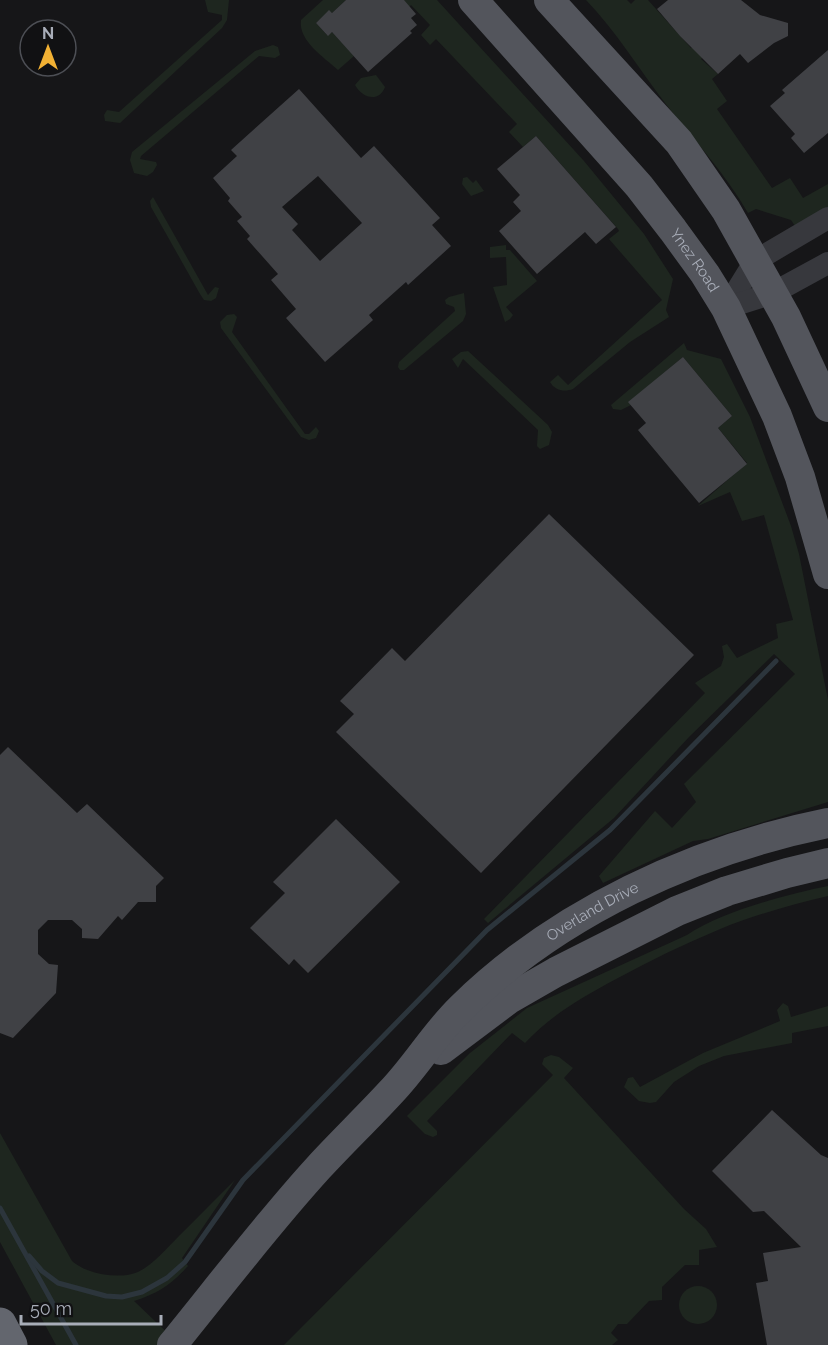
<svg xmlns="http://www.w3.org/2000/svg" width="828" height="1345" font-family="Raleway,sans-serif">
<rect width="100%" height="100%" fill="#161618"/>
<g fill="#1e261f">
<polygon points="205,0 229,0 227,20 222,28 120,123 105,121 104,115 107,110 119,112 222,20 222,15 208,12"/>
<path d="M323,0H346L332,13L329,11L316,23L327,35L332,32L354,56L338,70C324,57 298,41 301,20Z"/>
<path d="M397,0H437L584,161L644,234L673,279L666,310L669,317L630,342L573,389C565,392 555,391 550,382L558,375L568,385L662,300L609,239L619,231L618,229L536,136L523,147L509,132L517,124L436,39L430,45L421,35L430,25L411,5L409,7Z"/>
<path d="M586,0H627L631,4L635,0H648L691,48L693,47L703,57L701,59L718,74L712,79L727,101L717,109L772,188L790,178L803,198L828,184V207L795,226L791,220L756,209L748,213C725,173 693,139 665,103C639,69 616,31 586,0Z"/>
<polygon points="273,45 278,47 280,55 275,58 259,56 141,156 140,159 156,162 157,165 153,172 147,176 134,173 130,160 132,152 255,51"/>
<path d="M376,75L385,87C379,103 362,98 355,85L361,78Z"/>
<polygon points="467,177 473,183 476,180 484,191 471,196 462,184 463,178"/>
<polygon points="153,197 208,295 215,287 219,288 216,298 211,301 204,300 200,294 151,207 150,201"/>
<polygon points="506,245 506,250 510,250 537,281 506,307 513,315 510,319 505,322 493,287 507,285 506,257 490,258 490,247"/>
<polygon points="464,293 466,314 463,321 404,370 400,370 398,367 399,362 455,311 454,307 446,304 445,300 449,297"/>
<polygon points="234,314 237,317 232,332 305,434 309,434 316,427 319,431 316,438 309,440 301,437 221,328 220,322 227,315"/>
<polygon points="684,343 687,350 721,359 750,417 791,526 799,554 828,700 828,802 708,839 693,841 603,883 599,876 655,811 672,828 696,802 684,784 795,674 774,654 689,737 614,818 488,923 484,919 705,693 695,683 721,666 724,657 722,646 727,644 737,658 778,638 776,624 793,620 764,515 742,521 730,492 698,506 747,463 718,428 732,416 683,357 629,402 631,405 621,410 613,409 611,405"/>
<polygon points="468,351 548,425 552,432 549,445 540,449 537,446 538,430 463,359 458,368 452,359 461,352"/>
<path d="M828,886V896C791,905 753,915 718,930C684,944 651,960 618,978C584,996 551,1015 525,1043L512,1033L427,1121L437,1131V1135L433,1137L425,1134L407,1116L470,1053L527,1008L687,935C720,912 788,894 828,886Z"/>
<polygon points="783,1003 788,1006 791,1017 828,1006 828,1026 792,1033 792,1043 724,1056 699,1066 674,1082 656,1102 650,1103 639,1101 624,1087 628,1078 633,1077 640,1087 703,1053 780,1021 777,1010"/>
<polygon points="551,1055 559,1057 573,1068 564,1078 684,1209 706,1229 717,1247 699,1250 699,1265 685,1265 662,1287 662,1300 649,1301 627,1324 618,1324 611,1333 618,1340 612,1345 284,1345 553,1075 542,1064 544,1058"/>
<path d="M0,1133L72,1261C86,1274 120,1280 138,1272C154,1264 167,1248 179,1236C198,1217 216,1199 235,1180L182,1258L188,1266C172,1284 157,1294 134,1301L180,1345H56L0,1242Z"/>
<circle cx="698" cy="1305" r="19"/>
</g>
<g fill="none" stroke-linecap="round" stroke-linejoin="round">
<g stroke="#2c353c" stroke-width="5">
<polyline points="0,1208 76,1345"/>
<polyline points="29,1256 42,1271 58,1283 106,1296 122,1297 142,1292 167,1278 185,1262 243,1180 487,930 610,830 776,661"/>
</g>
</g>
<g fill="#404145" fill-rule="evenodd">
<polygon points="346,0 404,0 416,14 411,18 417,25 410,31 412,33 368,72 332,32 328,36 316,23 329,10 332,13"/>
<polygon points="668,0 741,0 760,15 788,23 788,36 774,43 748,63 740,54 718,74 680,36 657,9"/>
<polygon points="828,50 828,133 804,153 791,138 795,134 770,106 785,93 782,90"/>
<path d="M299,89L361,158L374,146L440,218L432,225L451,246L408,285L406,282L369,315L373,320L325,362L286,318L296,309L271,280L278,274L247,239L250,236L237,221L242,217L228,201L230,198L213,178L237,156L231,150ZM318,176L362,223L320,261L292,230L298,224L282,207Z"/>
<polygon points="536,136 616,227 596,244 585,232 537,274 499,231 521,211 513,202 520,195 497,169"/>
<polygon points="683,357 732,416 718,428 747,464 699,503 638,430 646,423 628,402"/>
<polygon points="549,514 694,655 481,873 336,732 354,714 340,701 392,648 405,661"/>
<polygon points="8,747 77,813 87,804 164,878 156,886 156,902 138,902 122,920 118,916 98,939 82,938 82,929 72,920 48,920 38,930 38,954 49,964 58,965 56,993 13,1038 0,1033 0,755"/>
<polygon points="336,819 400,882 308,973 294,959 289,965 250,928 285,893 273,882"/>
<polygon points="772,1110 821,1155 828,1158 828,1345 767,1345 756,1283 768,1281 763,1253 801,1247 764,1211 753,1212 712,1171"/>
</g>
<g fill="none" stroke-linecap="round" stroke-linejoin="round">
<g stroke="#37383d" stroke-width="22">
<polyline points="726,308 755,261 828,218"/>
<polyline points="726,308 773,293 828,263"/>
</g>
<g stroke="#53555c" stroke-width="30">
<path id="s1" d="M473,0L639,186L673,230L705,274L726,308L777,416L800,477L828,574"/>
<polyline points="549,0 679,142 726,210 786,317 828,407"/>
<polyline points="441,1050 509,999 556,972 677,911 727,891 787,873 828,863"/>
<path id="s2" d="M172,1345C220,1286 267,1224 319,1167C343,1141 368,1117 391,1092C416,1066 436,1032 461,1008C559,912 694,850 828,823"/>
</g>
<polyline stroke="#63666e" stroke-width="33" points="0,1324 11,1345"/>
</g>
<g text-anchor="middle" stroke-width="5" stroke-linejoin="round" paint-order="stroke">
<g font-size="15" fill="#a8adb8" stroke="#111113">
<text dy="5" stroke="none"><textPath href="#s1" startOffset="342">Ynez Road</textPath></text>
<text dy="5" stroke="none"><textPath href="#s2" startOffset="608">Overland Drive</textPath></text>
</g>
</g>
<g transform="translate(48 48)"><circle r="28" fill="#111113" stroke="#4d4f55" stroke-width="1.5"/>
<path d="M0-4.5L10 22L0 15L-10 22Z" fill="#f2b134"/>
<text y="-9" font-size="16" font-weight="bold" text-anchor="middle" fill="#a8adb8">N</text>
</g>
<path d="M21 1315v9h140v-9" fill="none" stroke="#a8adb8" stroke-width="3"/>
<text x="30" y="1315" font-size="18" fill="#a8adb8" stroke="#111113" stroke-width="4.5" paint-order="stroke">50 m</text>
</svg>
